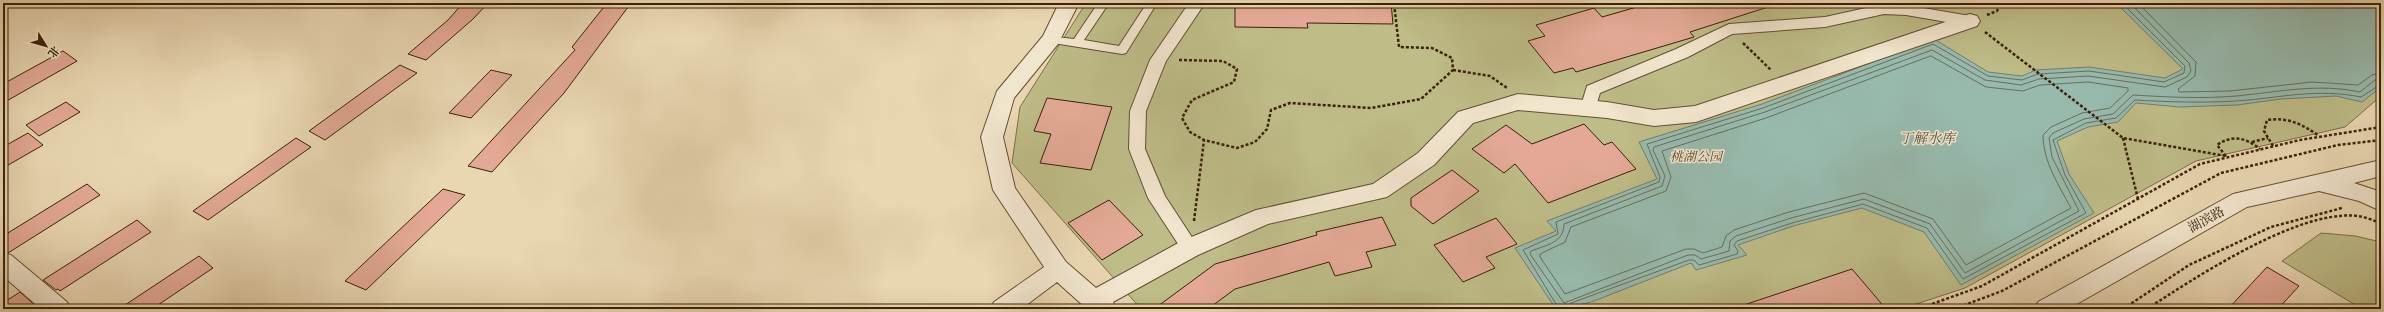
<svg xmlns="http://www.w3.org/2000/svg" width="2384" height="312" font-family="'Libre Caslon Text','Noto Serif SC',serif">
<rect width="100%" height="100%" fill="#e9d7b2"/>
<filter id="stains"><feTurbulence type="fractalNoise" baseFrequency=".005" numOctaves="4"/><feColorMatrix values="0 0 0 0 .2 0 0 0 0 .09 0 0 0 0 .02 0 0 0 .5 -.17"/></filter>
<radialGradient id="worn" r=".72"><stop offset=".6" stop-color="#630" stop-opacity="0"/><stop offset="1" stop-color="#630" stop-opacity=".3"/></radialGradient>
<g fill="#bebc87" stroke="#7c6e47">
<polygon points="1086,3 2381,3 2381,96 2345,127 2196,161 1965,288 1901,309 1141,309 1012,163 1020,107"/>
<polygon points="2321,233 2355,236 2381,242 2381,309 2362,309 2282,261"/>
</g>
<polygon fill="#97baad" stroke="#727d6b" points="2116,3 2381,3 2381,87 2362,102 2336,96 2281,99 2237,105 2179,107 2136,103 2118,122 2088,127 2057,141 2069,174 2094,213 1961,285 1924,232 1862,208 1793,226 1738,245 1747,255 1696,270 1691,263 1594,301 1566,309 1556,309 1515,248 1556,231 1547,221 1657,179 1639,142 1762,104 1934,39 1988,72 2022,76 2036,70 2089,67 2165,78 2183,69"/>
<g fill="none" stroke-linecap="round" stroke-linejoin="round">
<g stroke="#686e5a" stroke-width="1">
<path d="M2130,3L2189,63L2191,71L2187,77L2165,87L2088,76L2039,79L2021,85L1985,80L1932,50L1765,112L1654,147L1653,150L1665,176L1662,186L1564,224C1564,243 1546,245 1531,251L1530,254L1564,303L1688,255H1695L1701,259L1729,251L1730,241L1736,236L1791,218L1864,199L1930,224L1965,273L2079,211L2052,157L2049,138L2053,133L2084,119L2113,114L2133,95C2167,97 2202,99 2236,96C2279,92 2317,83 2360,92L2375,80L2381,79"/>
<polyline points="2138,3 2196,62 2195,76 2178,89 2179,92 2230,91 2312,82 2358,85 2372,75 2381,73"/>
<path d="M1931,56L1986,87L2023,91L2040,85L2088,82L2128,88V91L2110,108L2082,113L2051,127L2043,135C2043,161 2059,186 2071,208L1966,265L1933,219L1864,193L1789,212L1734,230L1726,236L1722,247L1703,253L1694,249H1686L1565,294L1540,257V254L1565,242L1571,227L1666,191L1671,177L1662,151L1766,118Z"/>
<polyline points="1559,309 1523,250 1558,234 1556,222 1659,182 1660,177 1647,144 1763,108 1933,44 1988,76 2022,80 2038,74 2089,71 2164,82 2184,73 2185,66 2122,3"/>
<path d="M1568,309L1571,303L1689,260H1694L1699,265L1737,254L1738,251L1734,245L1737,241L1792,223L1863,204L1927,228L1963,279L2086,213L2065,175L2053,140L2086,123L2116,118L2135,100C2169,102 2202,103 2236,101C2281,98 2315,88 2361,97L2381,84"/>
</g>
</g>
<g fill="#e3a996" stroke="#3a2107">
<polygon points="463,3 488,3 473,19 426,60 408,54 448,20"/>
<polygon points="607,3 631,3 564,93 492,172 468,166 575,50 572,47"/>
<polygon points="1235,3 1391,3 1393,24 1307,23 1308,28 1235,27"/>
<polygon points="1651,3 1767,3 1768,7 1690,32 1694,37 1576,72 1573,68 1554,73 1528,41 1545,36 1536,25 1594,8 1602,17"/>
<polygon points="63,51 77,61 3,103 3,84"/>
<polygon points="400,65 417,73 325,140 309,131"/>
<polygon points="491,70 512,75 471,118 449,113"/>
<polygon points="1047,98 1112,107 1091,170 1040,163 1051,134 1034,131"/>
<polygon points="66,102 80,112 39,136 26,125"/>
<polygon points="1584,124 1604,145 1612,142 1636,169 1548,203 1515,164 1504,173 1472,149 1506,125 1532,144"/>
<polygon points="28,133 43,145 3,168 3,147"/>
<polygon points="296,138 311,147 208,220 193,211"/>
<polygon points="1452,170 1479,191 1433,224 1411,206 1411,198"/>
<polygon points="87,184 100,195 8,253 3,252 3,236"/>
<polygon points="443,189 465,195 366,290 345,281"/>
<polygon points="1109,200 1143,235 1102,260 1068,223"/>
<polygon points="1382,217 1396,245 1366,252 1372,267 1335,276 1329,262 1235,289 1208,309 1154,309 1215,264 1317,235 1316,232"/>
<polygon points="1496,218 1517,244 1486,257 1495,268 1463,282 1434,245"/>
<polygon points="137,220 151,232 60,291 58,289 56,290 43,280"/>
<polygon points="199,256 213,268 152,309 119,309"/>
<polygon points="2267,267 2299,286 2278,309 2228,309"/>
<polygon points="1852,269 1886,309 1742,309 1741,306"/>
<polygon points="20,292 39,309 3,309 3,303"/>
</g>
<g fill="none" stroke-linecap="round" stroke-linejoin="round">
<g stroke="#664e32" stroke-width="2">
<polygon id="service" points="1098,3 1109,3 1084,40 1119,46 1147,3 1157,3 1126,53 1122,54 1047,42 1045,39 1047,36 1074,39"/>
</g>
<g stroke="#664e32" stroke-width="2">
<g id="pedestrian">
<polygon points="1189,3 1205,3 1166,61 1146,111 1145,149 1165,196 1199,248 1196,253 1190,255 1184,253 1148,198 1129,149 1130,111 1150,60"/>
<polygon points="1884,4 1906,5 1970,16 1975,17 1978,21 1975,25 1970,26 1906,15 1884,14 1825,27 1732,34 1688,57 1600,93 1594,113 1588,115 1582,113 1580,109 1587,86 1676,49 1729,24 1825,17"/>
</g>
</g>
<g stroke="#664e32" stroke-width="2">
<g id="minor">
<polygon points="1059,3 1079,3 1058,44 1014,98 1003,137 1015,188 1066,262 1096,288 1182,241 1256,210 1373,184 1418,153 1458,112 1518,94 1607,102 1654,110 1695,106 1963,16 1970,14 1977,16 1980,21 1977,26 1696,122 1654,126 1607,118 1518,110 1473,123 1434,165 1387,197 1268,224 1198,255 1113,302 1116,309 1087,309 1057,282 1021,309 991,309 994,302 1044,267 993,190 981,137 997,91 1043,36"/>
<polygon points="2381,160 2381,176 2354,183 2381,192 2381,211 2359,201 2319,191 2247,207 2068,309 2035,309 2038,302 2233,194"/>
<polygon points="3,253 11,255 67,302 70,309 41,309 3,276"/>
</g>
</g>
<g stroke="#3a2107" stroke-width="2.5" stroke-dasharray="3 2" stroke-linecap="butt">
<polyline points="1987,15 1997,11 2001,3"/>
<polyline points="1985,32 2123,138 2226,156"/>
<polyline points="1743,43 1771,70"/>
<polyline points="1179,60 1223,61 1237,69 1234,82 1192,100 1182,118 1190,132 1204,140 1237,148 1255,142 1267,129 1271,110 1290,103 1371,108 1421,99 1453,70 1452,58 1432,48 1399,47 1394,3"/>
<polyline points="1453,70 1490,76 1507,88"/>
<polyline points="2123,138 2138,199"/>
<polyline points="2252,142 2268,138"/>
<path d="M2273,146L2264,131L2267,120C2288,117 2302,124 2319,136"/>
<path d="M2226,156L2217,145C2233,134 2246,138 2260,149"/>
<polyline points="1194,221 1204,140"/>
<polyline points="1918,309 1982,286 2200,164 2300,140 2381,127"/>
<polyline points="1954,309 2002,291 2221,173 2338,145 2381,140"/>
<polyline points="2123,309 2189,265 2271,227 2342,208"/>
<path d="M2147,309C2194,278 2284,220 2340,216C2355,214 2368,217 2381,224"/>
</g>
<use href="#service" fill="#f1e5cd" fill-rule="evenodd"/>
<use href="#pedestrian" fill="#f1e5cd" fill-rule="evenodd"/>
<use href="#minor" fill="#f1e5cd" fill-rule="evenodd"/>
</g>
<g text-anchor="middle" stroke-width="3" stroke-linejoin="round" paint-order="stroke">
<g font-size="13" font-style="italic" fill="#5b4827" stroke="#f1e5cd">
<text x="1696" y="161">桃湖公园</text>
</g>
<g font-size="13" fill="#3a2107" stroke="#f1e5cd">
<text transform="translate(2206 219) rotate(-29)" y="5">湖滨路</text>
</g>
<g font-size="14" font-style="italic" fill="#564f39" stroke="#f1e5cd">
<text x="1927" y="143">丁解水库</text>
</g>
</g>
<rect width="2384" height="312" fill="none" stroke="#e9d7b2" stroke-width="16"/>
<rect x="4" y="4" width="2376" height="304" fill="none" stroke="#3a2107" stroke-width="2"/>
<rect x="8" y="8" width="2368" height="296" fill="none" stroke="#3a2107"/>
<g transform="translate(46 46) rotate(127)" stroke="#f1e5cd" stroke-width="3" paint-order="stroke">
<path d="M0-3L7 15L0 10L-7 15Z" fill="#3a2107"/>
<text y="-6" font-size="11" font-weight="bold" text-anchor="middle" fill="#3a2107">北</text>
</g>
<rect width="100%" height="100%" filter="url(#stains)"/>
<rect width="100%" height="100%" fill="url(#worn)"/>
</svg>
